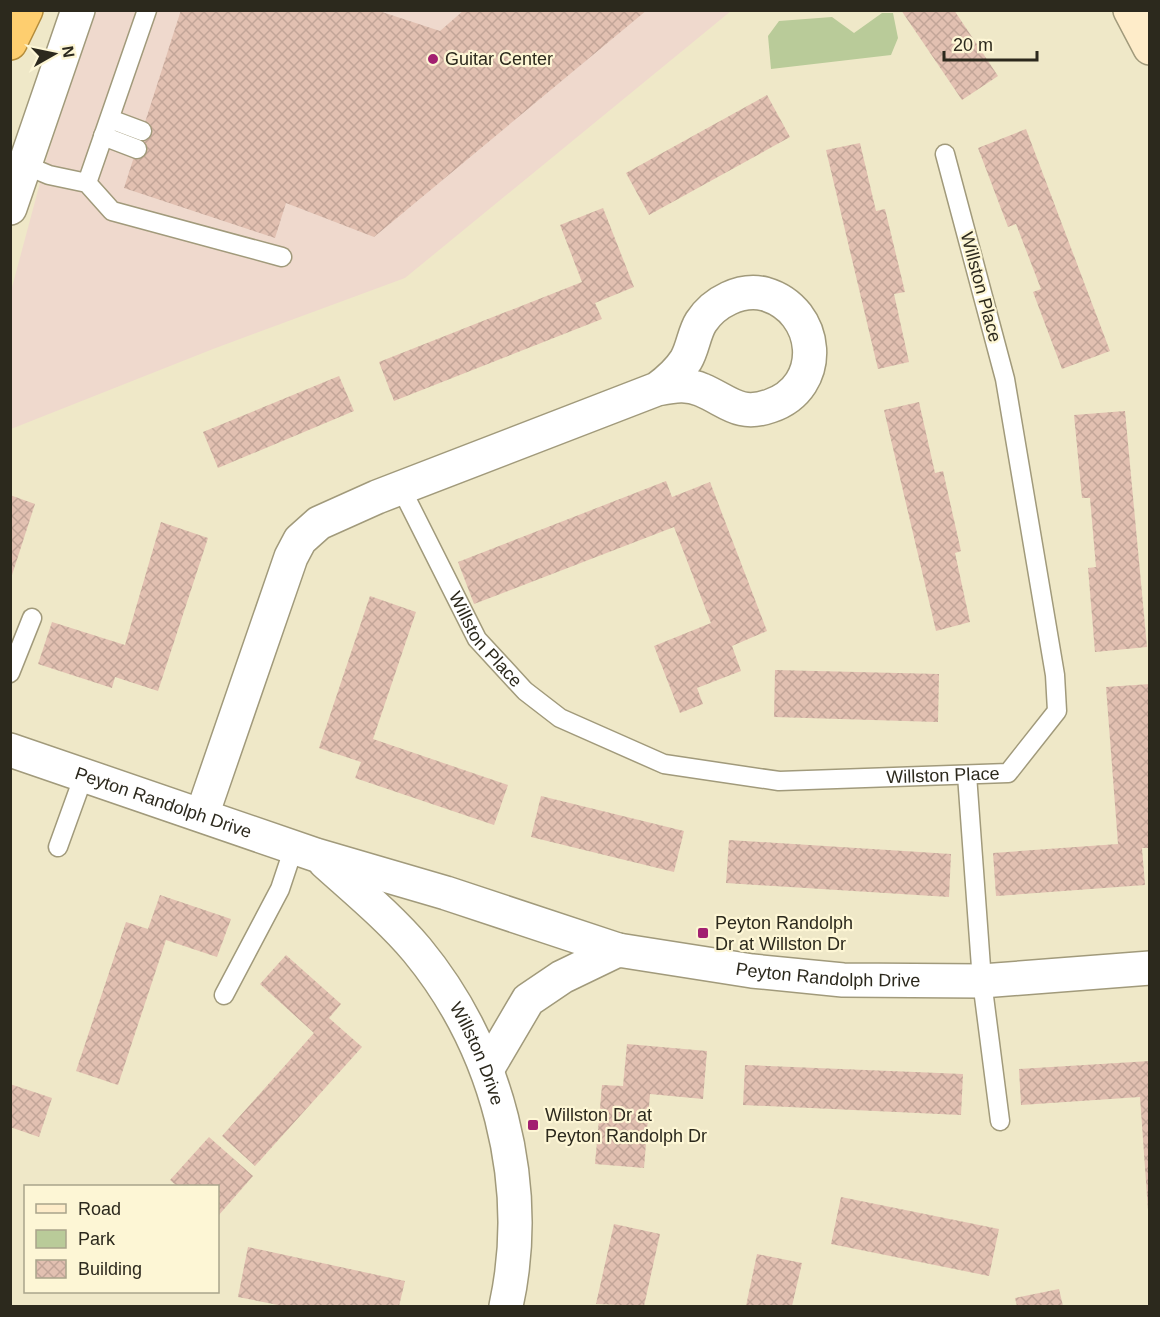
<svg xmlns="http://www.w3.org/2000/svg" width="1160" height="1317" font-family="Helvetica,sans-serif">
<defs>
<pattern id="building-cross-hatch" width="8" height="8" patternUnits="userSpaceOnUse" patternTransform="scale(1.5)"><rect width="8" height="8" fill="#e2c0b1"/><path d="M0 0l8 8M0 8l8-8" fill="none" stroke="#c2a598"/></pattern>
</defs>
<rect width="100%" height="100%" fill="#efe8c8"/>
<polygon fill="#efd9cd" points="96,11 731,11 405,278 213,349 11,429 11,291 48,153"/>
<polygon fill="#b9cb99" points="882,13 893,13 898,38 891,55 771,69 768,36 779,21 832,17 854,33"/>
<g fill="url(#building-cross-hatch)">
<polygon points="181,10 376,10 440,31 464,10 647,10 374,237 286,203 275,238 124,188"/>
<polygon points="901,10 954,10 998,76 962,100"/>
<polygon points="767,95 790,137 649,215 626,173"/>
<polygon points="1026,129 1110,351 1062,369 1033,292 1041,289 1016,224 1008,227 978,148"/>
<polygon points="860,143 876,211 885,209 905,292 894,294 909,362 878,369 826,150"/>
<polygon points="603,208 634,287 595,303 602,319 394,401 379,362 582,282 560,225"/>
<polygon points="339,376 354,411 218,468 203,432"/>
<polygon points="919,402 935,473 943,471 961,551 955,553 970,622 936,631 884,410"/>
<polygon points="1125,411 1147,647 1095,652 1088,568 1096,567 1090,498 1082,498 1074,415"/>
<polygon points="666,481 672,497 710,482 767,631 732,646 741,671 697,688 703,704 680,713 654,646 711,623 674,527 474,604 458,562"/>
<polygon points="10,495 35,504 11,578 10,578"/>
<polygon points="161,522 208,538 158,691 115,677 112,688 38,664 52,622 125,645"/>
<polygon points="370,596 416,612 373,739 508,785 494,825 355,778 361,762 319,748"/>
<polygon points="775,670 939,674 938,722 774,717"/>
<polygon points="1150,684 1150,848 1142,848 1145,885 996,896 993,853 1118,844 1106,687"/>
<polygon points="541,796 684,831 674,872 531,837"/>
<polygon points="729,840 951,854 949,897 726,883"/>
<polygon points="160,895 231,919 217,957 166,940 118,1085 76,1071 126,922 148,929"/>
<polygon points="286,955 341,1004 329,1018 362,1047 255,1166 222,1136 314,1033 260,984"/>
<polygon points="627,1044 707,1051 703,1099 650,1094 644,1168 595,1164 602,1085 623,1086"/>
<polygon points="1150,1061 1150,1210 1148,1210 1140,1097 1021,1105 1019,1069"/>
<polygon points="745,1065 963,1074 961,1115 743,1105"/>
<polygon points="10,1084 52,1098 39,1137 10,1127"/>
<polygon points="209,1137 253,1176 218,1216 218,1186 177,1186 170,1180"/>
<polygon points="841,1197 999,1229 989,1276 831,1244"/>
<polygon points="614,1224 660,1234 644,1306 596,1304"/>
<polygon points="248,1247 405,1281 399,1306 283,1306 238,1297"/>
<polygon points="757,1254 802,1263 792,1306 746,1306"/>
<polygon points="1059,1289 1063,1306 1017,1306 1015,1298"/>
</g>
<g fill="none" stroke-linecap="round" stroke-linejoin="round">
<g stroke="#a19a7b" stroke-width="21">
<g id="service">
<polyline points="110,119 142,131"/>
<polyline points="103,136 137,149"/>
<polyline points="25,165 49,175 87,183 112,211 282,257"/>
<polyline points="87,183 147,10"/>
<path id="s1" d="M401,488L477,639L525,691L560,718L664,764L779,781L1008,773L1057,711L1055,675L1005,379L945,154"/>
<polyline points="10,673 32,618"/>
<polyline points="967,775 982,981 1000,1121"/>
<polyline points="58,847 84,775"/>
<polyline points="224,995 280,889 294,847"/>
</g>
</g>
<g stroke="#a19a7b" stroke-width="36">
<g id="minor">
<path d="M202,815L291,557L300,540L319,523L377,497L657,389C668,381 679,371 686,360C693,348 694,333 701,322C714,302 741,288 765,294C820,310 827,387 770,406C739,417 728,401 702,390C687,383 673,386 657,389"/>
<path id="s2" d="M488,1068L528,1000L562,977L618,950L752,971L843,980L982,981L1150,968"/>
</g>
</g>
<g stroke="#a19a7b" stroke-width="36">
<g id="tertiary">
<polyline points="10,208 78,10"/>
<path id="s3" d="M10,750L316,855L446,893L618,950"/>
<path id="s4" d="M325,862C356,890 390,918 417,950C497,1047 533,1183 506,1306"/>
</g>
</g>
<g stroke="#a19a7b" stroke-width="36">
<polyline id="secondary" points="1130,10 1150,48"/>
</g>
<g stroke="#b48c3b" stroke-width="36">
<polyline id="trunk" points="10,43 26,10"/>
</g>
<use href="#service" stroke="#fff" stroke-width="18"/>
<use href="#minor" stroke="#fff" stroke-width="33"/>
<use href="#tertiary" stroke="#fff" stroke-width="33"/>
<use href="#secondary" stroke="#feecc9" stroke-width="33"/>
<use href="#trunk" stroke="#fece6f" stroke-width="33"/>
</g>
<g fill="#a22070" stroke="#fdf6d5" stroke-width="2">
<circle cx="433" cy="59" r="6"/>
<rect x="697" y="927" width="12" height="12" rx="3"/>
<rect x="527" y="1119" width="12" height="12" rx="3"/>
</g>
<g text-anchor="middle" stroke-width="4.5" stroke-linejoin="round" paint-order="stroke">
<g font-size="18" fill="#2c291d" stroke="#fdf6d5" text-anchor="start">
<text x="445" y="65">Guitar Center</text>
<text x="715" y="929">Peyton Randolph<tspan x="715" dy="21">Dr at Willston Dr</tspan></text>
<text x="545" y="1121">Willston Dr at<tspan x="545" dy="21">Peyton Randolph Dr</tspan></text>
</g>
<g font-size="18" fill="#2c291d" stroke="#fdf6d5">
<text transform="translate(981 287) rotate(75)" y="6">Willston Place</text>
<text dy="6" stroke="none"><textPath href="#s1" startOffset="174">Willston Place</textPath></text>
<text dy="6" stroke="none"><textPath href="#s1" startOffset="678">Willston Place</textPath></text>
<text dy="6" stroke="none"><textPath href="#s3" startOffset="162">Peyton Randolph Drive</textPath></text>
<text dy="6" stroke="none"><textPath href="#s2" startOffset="394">Peyton Randolph Drive</textPath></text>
<text dy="6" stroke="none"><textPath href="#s4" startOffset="248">Willston Drive</textPath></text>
</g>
</g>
<rect width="1160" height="1317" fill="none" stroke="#2c291d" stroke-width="24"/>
<rect x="24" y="1185" width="195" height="108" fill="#fdf6d5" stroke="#a9a48b" stroke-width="1.5"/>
<rect x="36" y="1204" width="30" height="9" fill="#feecc9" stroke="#a9a48b" stroke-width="1.5"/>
<text x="78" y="1215" font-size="18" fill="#2c291d">Road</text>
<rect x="36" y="1230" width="30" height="18" fill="#b9cb99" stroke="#a9a48b" stroke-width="1.5"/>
<text x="78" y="1245" font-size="18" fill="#2c291d">Park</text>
<rect x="36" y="1260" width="30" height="18" fill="url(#building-cross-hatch)" stroke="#a9a48b" stroke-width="1.5"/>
<text x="78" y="1275" font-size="18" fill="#2c291d">Building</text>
<g transform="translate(54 54) rotate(81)" stroke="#fdf6d5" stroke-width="4.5" paint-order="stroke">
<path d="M0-4.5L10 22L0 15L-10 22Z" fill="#2c291d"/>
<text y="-9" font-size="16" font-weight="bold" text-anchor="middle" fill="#2c291d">N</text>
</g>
<path d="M944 51v9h93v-9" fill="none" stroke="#2c291d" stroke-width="3"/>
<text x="953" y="51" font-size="18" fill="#2c291d" stroke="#fdf6d5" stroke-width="4.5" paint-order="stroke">20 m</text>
</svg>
